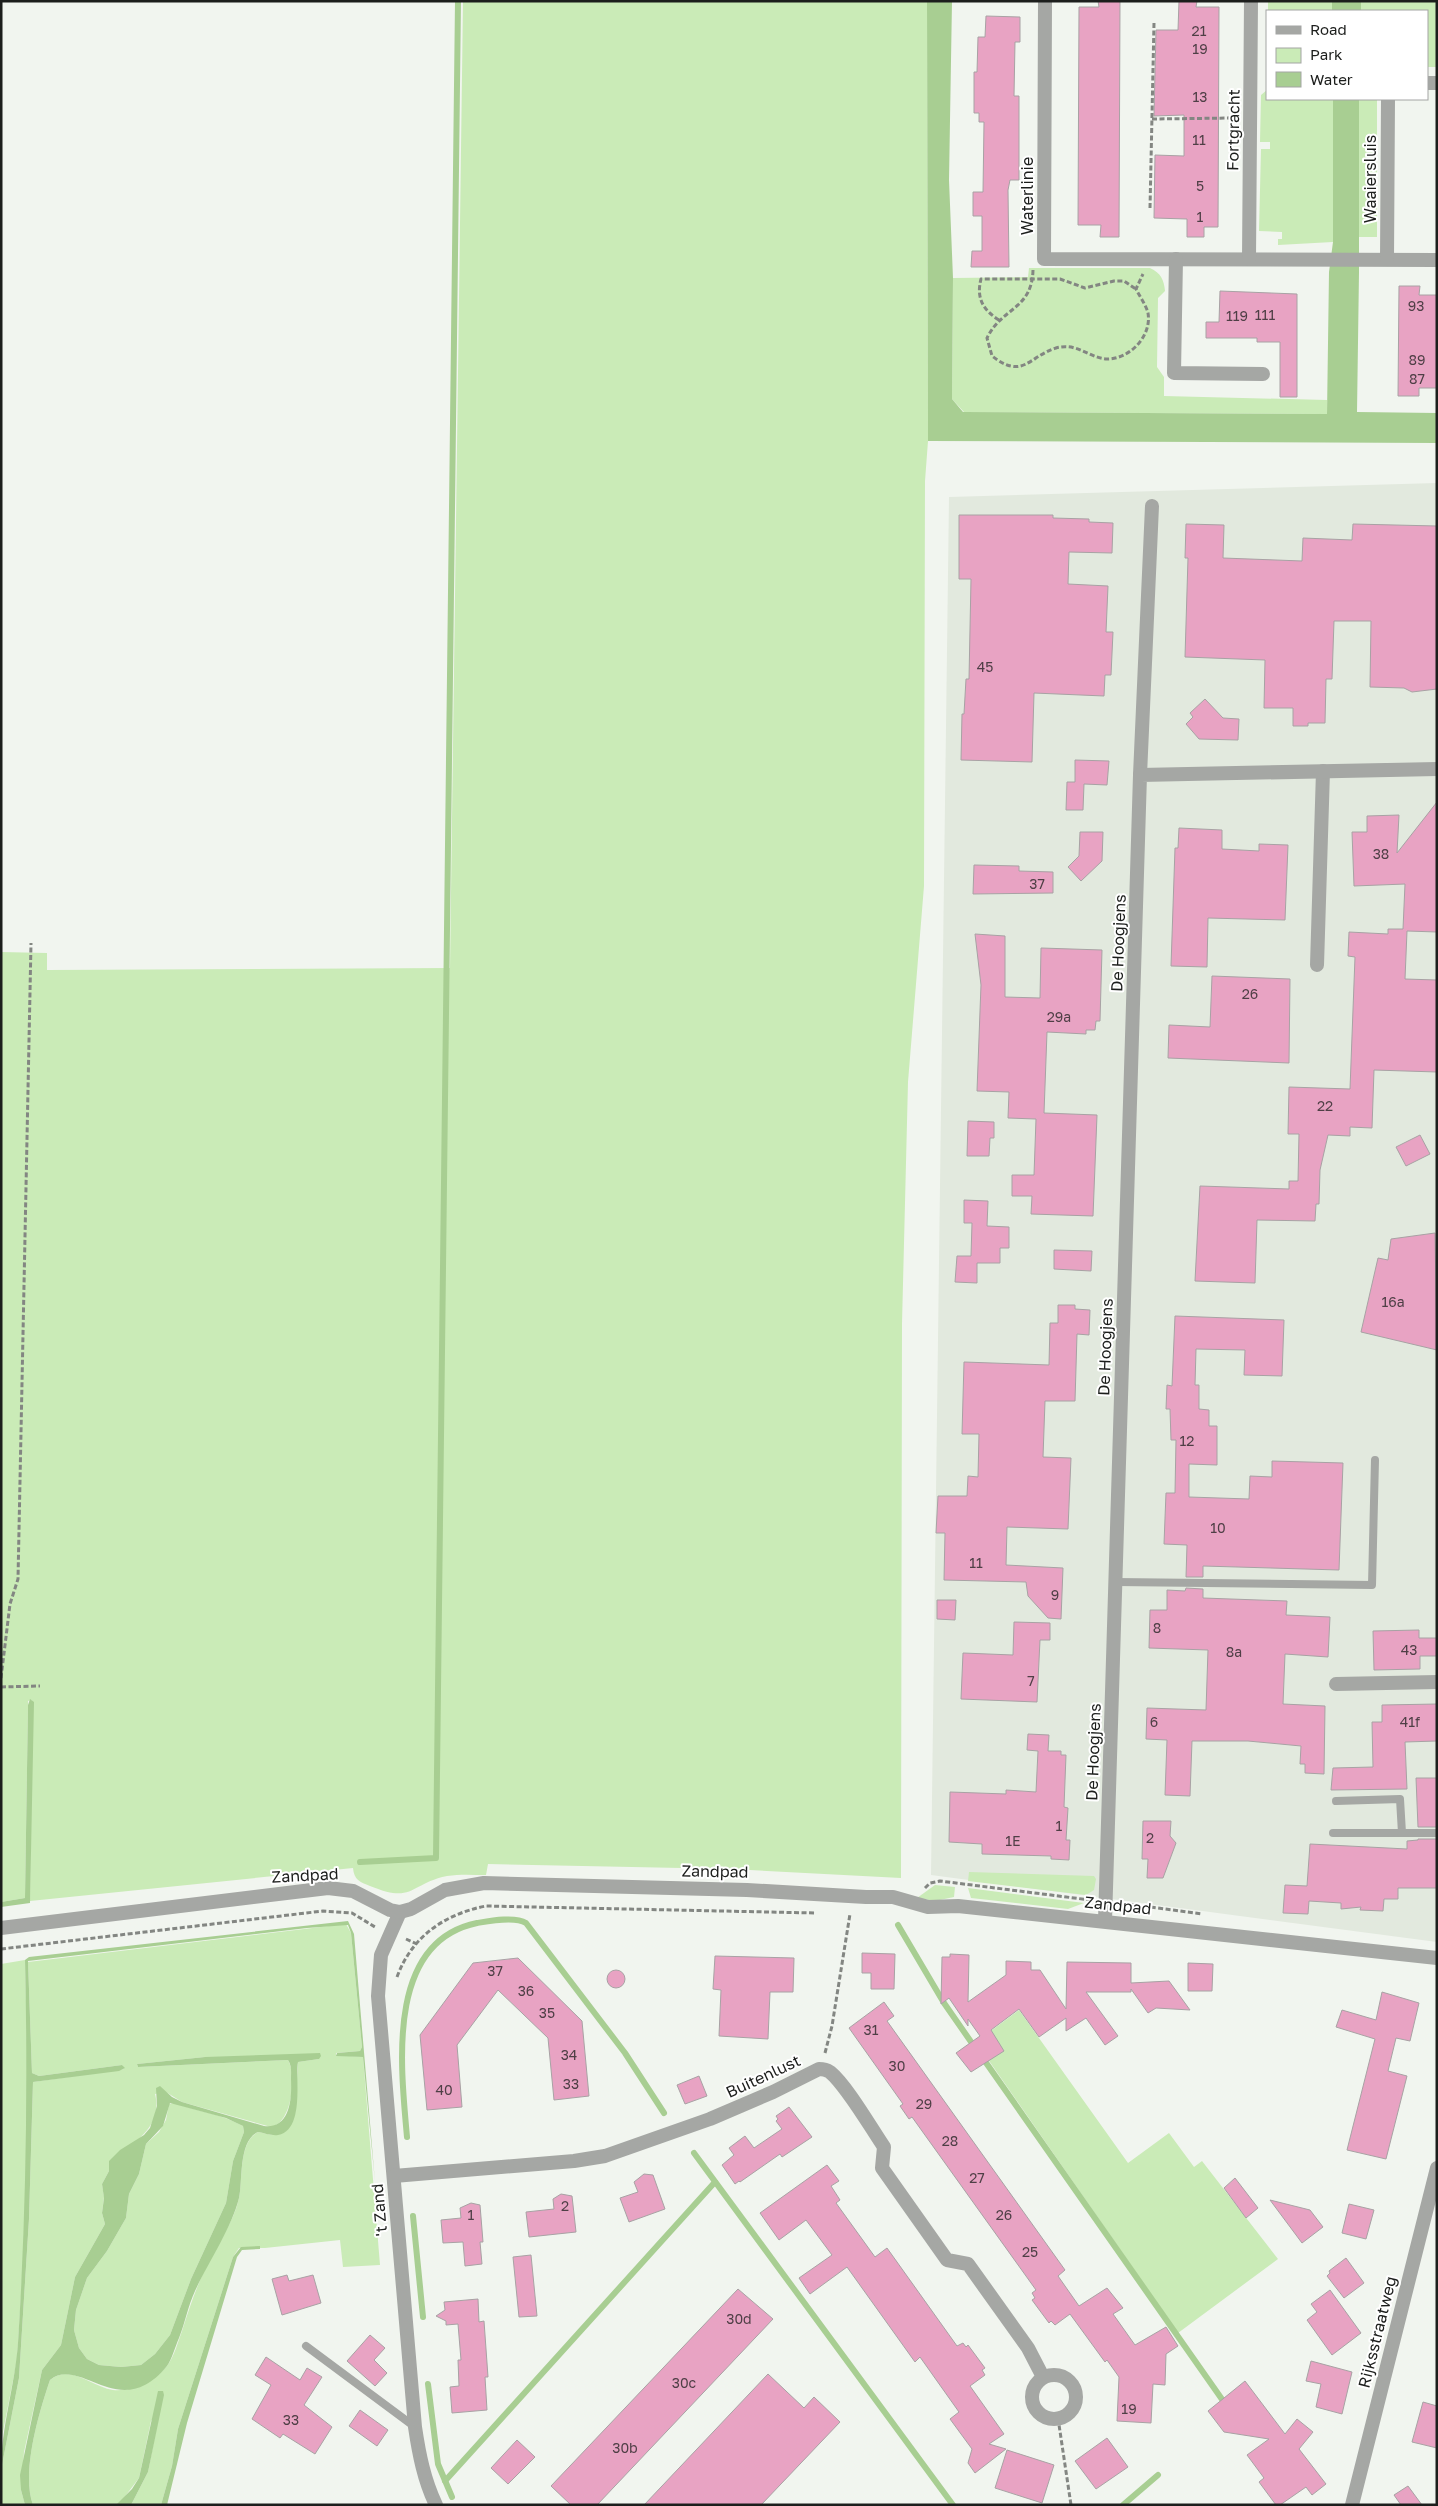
<svg xmlns="http://www.w3.org/2000/svg" width="1438" height="2506" font-family="'Golos Text',sans-serif">
<rect width="100%" height="100%" fill="#f1f5ef"/>
<polygon fill="#e2e9de" points="1437,483 1437,1942 931,1875 949,497"/>
<g fill="#caebb7">
<path d="M463,1H927L928,441L925,481L924,886L908,1082L902,1324L901,1878L731,1869L488,1864L486,1875C473,1875 460,1874 447,1876C409,1884 414,1904 370,1886C360,1882 354,1880 353,1868L30,1901L32,1700L28,1701V1705L25,1898L1,1902V952L47,953V970L450,968Z"/>
<rect x="1268" y="1" width="64" height="10"/>
<polygon points="1361,1 1437,1 1437,67 1427,67 1427,11 1361,11"/>
<polygon points="1267,90 1267,99 1333,99 1333,242 1278,245 1278,239 1282,239 1282,232 1259,231 1261,149 1270,149 1270,142 1260,142 1261,95"/>
<polygon points="1359,99 1377,99 1377,237 1358,237"/>
<path d="M1029,268H1150C1161,273 1164,280 1165,291L1158,298L1157,367L1164,377V396L1327,400V414L964,412L952,399L953,278L1028,277Z"/>
<polygon points="969,1872 1094,1876 1096,1879 1094,1890 1086,1895 968,1881"/>
<polygon points="935,1885 955,1887 954,1897 935,1901 917,1898"/>
<polygon points="968,1888 1084,1903 1068,1909 971,1898"/>
<path d="M346,1924L351,1933L362,2047L360,2051L336,2053V2055L363,2057L380,2265L343,2267L340,2240L265,2248H239L233,2257L178,2429L172,2466L161,2505H131L148,2472L160,2410L151,2421L139,2478L120,2503L116,2505H33C21,2473 39,2412 50,2380C70,2363 92,2387 113,2390C133,2392 155,2380 167,2366C174,2357 178,2342 182,2331C189,2309 196,2288 206,2267C217,2245 234,2222 239,2198C243,2180 238,2142 258,2132L272,2135L286,2131L295,2114L298,2062L319,2059L205,2057L137,2064L138,2067L288,2060C297,2076 292,2123 271,2127L182,2102L166,2092L155,2094C164,2128 131,2144 109,2164V2171L102,2184L104,2197L102,2213L105,2224L75,2277L61,2345L42,2370L24,2452L21,2490L25,2505H1V2470L19,2378L29,2219L33,2082L124,2069L122,2065L39,2076L32,2073L28,1962Z"/>
<polygon points="25,1960 28,2082 26,2215 17,2360 1,2442 1,1964"/>
<polygon points="1019,2010 1128,2163 1169,2133 1194,2167 1202,2161 1278,2259 1178,2333 976,2042"/>
<path d="M174,2103C196,2111 222,2114 243,2126L244,2132L233,2161L226,2203L191,2279L170,2335L155,2354L141,2365L121,2367L99,2365L87,2359L79,2348L74,2330L76,2310L87,2278L107,2251L126,2218L129,2194L139,2174L146,2144L159,2132L166,2120L169,2104Z"/>
</g>
<g fill="#a8ce92" fill-rule="evenodd">
<polygon points="927,1 952,1 949,180 953,278 952,399 963,412 1327,414 1329,272 1333,242 1333,99 1359,99 1359,272 1357,412 1437,413 1437,443 928,441"/>
<rect x="1332" y="1" width="29" height="10"/>
<polygon points="30,1699 34,1702 30,1903 1,1907 1,1902 25,1898 28,1705"/>
<path d="M348,1921L354,1934L375,2182L363,2057L336,2056L337,2053L360,2051L362,2047L351,1933L348,1925L307,1928L28,1961L32,2073L39,2076L122,2065L125,2068L119,2071L33,2082L29,2219L19,2378L1,2470C1,2427 15,2386 18,2343C26,2215 28,2088 25,1960L29,1957Z"/>
<path d="M320,2053L321,2056L319,2059L298,2062C295,2078 305,2130 278,2135C272,2136 264,2133 258,2132C238,2141 243,2181 239,2198C232,2227 208,2263 195,2291C188,2306 185,2323 179,2338C175,2347 172,2359 167,2366C120,2424 80,2355 50,2380C39,2412 21,2473 33,2505H25L21,2490L20,2475L42,2370L61,2345L75,2277L105,2224L102,2213L104,2198L102,2184L109,2171V2161L120,2150L144,2135L150,2128L157,2106L156,2088L160,2086L172,2097L182,2102L264,2126C290,2129 292,2099 291,2079C291,2073 292,2066 288,2060L138,2067L137,2064L205,2057ZM170,2103L226,2118L243,2126L244,2132L233,2161L226,2203L191,2279L170,2335L155,2354L141,2365L121,2367L99,2365L87,2359L79,2348L74,2330L76,2310L87,2278L107,2251L126,2218L129,2194L139,2174L146,2144L163,2126Z"/>
<polygon points="260,2246 260,2249 242,2250 237,2257 187,2423 167,2505 161,2505 172,2466 178,2429 233,2257 241,2247"/>
<polygon points="158,2391 163,2391 164,2395 148,2472 131,2505 116,2505 132,2489 139,2478"/>
</g>
<g fill="none" stroke-linecap="round" stroke-linejoin="round">
<g stroke="#a8ce92" stroke-width="6">
<polyline points="360,1862 436,1858 458,1"/>
<polyline points="898,1925 944,2003 976,2049"/>
<polyline points="982,2057 1226,2405"/>
<path d="M407,2137C401,2068 385,1942 477,1923C489,1921 515,1916 526,1923L625,2053L664,2113"/>
<polyline points="694,2153 953,2505"/>
<polyline points="413,2216 423,2317"/>
<polyline points="428,2384 438,2464 452,2497"/>
<polyline points="445,2481 715,2182"/>
<polyline points="1123,2505 1158,2475"/>
</g>
</g>
<g fill="#e8a3c3" stroke="#a8a2a4">
<polygon points="1098,1 1120,1 1119,237 1100,237 1101,225 1078,225 1079,7 1099,7"/>
<polygon points="1179,1 1197,1 1196,7 1219,7 1218,227 1204,227 1204,237 1187,237 1187,219 1154,218 1155,155 1184,156 1184,115 1154,116 1156,30 1178,30"/>
<polygon points="986,16 1020,17 1020,42 1015,42 1014,96 1019,96 1019,180 1010,180 1008,190 1009,267 971,267 972,251 982,251 982,216 973,216 973,192 983,192 984,122 979,122 979,113 974,113 974,72 977,72 978,37 985,37"/>
<polygon points="1399,286 1420,286 1419,295 1437,295 1437,388 1419,388 1419,396 1398,396"/>
<polygon points="1220,291 1297,294 1297,397 1280,397 1280,342 1257,342 1257,338 1206,338 1206,322 1219,322"/>
<polygon points="959,515 1053,515 1053,518 1089,519 1089,522 1113,523 1112,553 1069,552 1068,584 1108,586 1106,632 1113,632 1111,675 1105,675 1104,696 1034,693 1032,762 961,760 962,714 964,714 966,679 969,679 971,579 959,579"/>
<polygon points="1186,524 1224,525 1223,558 1302,561 1303,538 1352,540 1353,524 1437,526 1437,689 1412,692 1404,688 1370,687 1371,621 1334,621 1332,679 1326,679 1325,723 1308,723 1308,726 1293,726 1293,708 1264,708 1265,660 1185,657 1188,558 1185,558"/>
<polygon points="1205,699 1223,718 1239,719 1238,740 1199,739 1186,724 1193,717 1190,713"/>
<polygon points="1075,760 1109,761 1107,785 1084,784 1083,810 1066,810 1067,782 1075,782"/>
<polygon points="1437,802 1437,932 1407,931 1405,979 1437,980 1437,1072 1374,1070 1372,1128 1350,1127 1350,1136 1328,1135 1320,1170 1319,1204 1316,1204 1315,1221 1257,1220 1255,1283 1195,1281 1200,1186 1289,1189 1289,1181 1298,1181 1299,1134 1288,1134 1289,1087 1350,1089 1355,957 1348,956 1349,932 1388,934 1388,929 1403,929 1405,884 1354,886 1352,832 1367,832 1367,816 1399,815 1397,853"/>
<polygon points="1179,828 1222,830 1222,849 1259,851 1259,844 1288,845 1285,920 1208,918 1207,967 1171,966 1175,848 1178,848"/>
<polygon points="1080,832 1103,832 1102,861 1081,881 1068,867 1079,856"/>
<polygon points="974,865 1019,866 1019,871 1053,872 1053,893 973,894"/>
<polygon points="975,934 1005,936 1005,997 1040,998 1041,948 1102,950 1100,1021 1096,1021 1095,1030 1086,1030 1086,1034 1047,1032 1044,1113 1097,1115 1093,1216 1031,1214 1032,1196 1012,1196 1012,1175 1034,1175 1036,1119 1008,1118 1009,1092 977,1091 981,985"/>
<polygon points="1212,976 1290,979 1289,1063 1168,1058 1169,1025 1210,1027"/>
<polygon points="968,1121 994,1122 994,1138 990,1138 989,1156 967,1156"/>
<polygon points="1420,1135 1430,1154 1406,1166 1396,1147"/>
<polygon points="964,1200 988,1201 987,1226 1009,1227 1009,1248 1000,1248 1000,1263 977,1263 977,1283 955,1282 957,1256 971,1256 972,1223 964,1223"/>
<polygon points="1435,1233 1437,1350 1361,1332 1378,1258 1388,1260 1391,1239"/>
<polygon points="1054,1250 1092,1251 1091,1271 1054,1269"/>
<polygon points="1058,1305 1075,1305 1075,1309 1090,1310 1089,1335 1077,1334 1075,1401 1045,1401 1043,1457 1071,1458 1068,1529 1007,1527 1006,1565 1063,1568 1061,1619 1048,1618 1028,1596 1026,1582 944,1580 945,1533 936,1533 938,1496 967,1496 968,1476 978,1477 979,1434 962,1434 964,1362 1049,1365 1050,1323 1058,1323"/>
<polygon points="1175,1316 1284,1320 1282,1376 1244,1375 1245,1350 1196,1349 1195,1385 1199,1385 1199,1409 1209,1410 1209,1426 1217,1426 1217,1465 1189,1464 1189,1497 1249,1499 1250,1476 1272,1477 1272,1461 1343,1463 1339,1570 1203,1566 1203,1577 1186,1577 1187,1545 1164,1544 1166,1493 1175,1493 1176,1440 1171,1440 1170,1409 1166,1409 1167,1385 1172,1386"/>
<polygon points="1186,1588 1203,1589 1203,1598 1287,1601 1286,1615 1330,1617 1328,1657 1285,1654 1283,1704 1325,1706 1324,1774 1305,1773 1305,1764 1300,1764 1301,1746 1248,1741 1192,1741 1190,1796 1165,1795 1167,1740 1146,1739 1147,1708 1206,1710 1208,1650 1149,1648 1150,1610 1167,1610 1167,1590 1185,1591"/>
<polygon points="937,1600 956,1600 955,1620 937,1619"/>
<polygon points="1014,1622 1050,1623 1050,1640 1040,1640 1037,1702 961,1699 963,1653 1013,1655"/>
<polygon points="1419,1630 1419,1638 1437,1638 1437,1656 1420,1656 1420,1669 1374,1670 1373,1631"/>
<polygon points="1437,1704 1437,1741 1405,1742 1407,1789 1331,1790 1333,1768 1373,1767 1372,1722 1382,1722 1382,1705"/>
<polygon points="1028,1734 1049,1735 1048,1751 1061,1751 1061,1755 1066,1755 1064,1807 1068,1808 1066,1840 1070,1840 1069,1860 1051,1859 1051,1856 982,1854 982,1844 949,1842 950,1792 1006,1794 1006,1790 1036,1792 1038,1751 1027,1750"/>
<polygon points="1416,1778 1437,1778 1437,1827 1418,1827"/>
<polygon points="1143,1821 1171,1821 1170,1836 1176,1843 1163,1878 1147,1878 1148,1859 1142,1859"/>
<polygon points="1418,1839 1437,1839 1437,1888 1398,1888 1398,1899 1384,1899 1383,1911 1360,1910 1361,1907 1341,1909 1341,1903 1309,1901 1308,1914 1283,1913 1285,1885 1307,1886 1310,1844 1407,1849 1407,1841 1418,1840"/>
<polygon points="862,1953 895,1954 894,1989 871,1989 871,1973 862,1973"/>
<polygon points="950,1954 969,1955 968,2002 1006,1975 1006,1961 1031,1962 1031,1970 1040,1970 1066,2009 1067,1962 1131,1963 1131,1983 1169,1981 1190,2010 1156,2008 1148,2013 1131,1989 1131,1992 1086,1992 1118,2036 1105,2045 1086,2018 1066,2031 1066,2018 1039,2037 1019,2009 991,2030 1004,2051 971,2072 956,2053 980,2036 968,2019 968,2026 949,1998 941,2004 942,1957 950,1957"/>
<polygon points="715,1956 794,1958 793,1992 770,1992 768,2039 719,2036 721,1990 713,1989"/>
<polygon points="518,1958 582,2021 589,2096 554,2100 548,2038 498,1990 457,2045 462,2107 427,2110 420,2035 473,1963"/>
<polygon points="1188,1963 1213,1964 1212,1991 1188,1991"/>
<circle cx="616" cy="1979" r="9"/>
<polygon points="1382,1992 1419,2003 1410,2041 1396,2038 1388,2071 1407,2076 1386,2159 1347,2150 1375,2039 1336,2027 1342,2010 1376,2020"/>
<polygon points="884,2002 894,2016 887,2021 1065,2270 1058,2276 1079,2306 1107,2288 1123,2308 1113,2314 1135,2345 1166,2327 1178,2346 1166,2354 1165,2385 1153,2384 1151,2423 1117,2421 1119,2377 1107,2360 1105,2362 1070,2314 1055,2325 1051,2321 1049,2323 1032,2300 1035,2298 1032,2293 1036,2290 912,2117 909,2119 900,2106 903,2104 849,2028"/>
<polygon points="699,2076 707,2096 685,2104 677,2085"/>
<polygon points="789,2107 812,2137 782,2157 780,2154 740,2182 739,2181 735,2184 722,2165 734,2155 729,2148 745,2136 754,2148 782,2129 776,2121 778,2119 776,2116"/>
<polygon points="827,2165 839,2181 831,2186 840,2200 836,2203 875,2257 887,2248 957,2346 963,2343 966,2347 968,2345 985,2368 982,2370 985,2375 970,2386 1004,2434 989,2444 1006,2449 975,2473 968,2463 972,2449 950,2419 959,2412 920,2357 915,2362 847,2267 810,2294 799,2278 832,2255 806,2220 779,2240 760,2213"/>
<polygon points="644,2174 653,2175 665,2209 629,2222 620,2198 638,2192 634,2182"/>
<polygon points="1235,2178 1258,2208 1246,2218 1224,2188"/>
<polygon points="561,2194 572,2196 576,2232 529,2237 526,2212 554,2209 553,2199"/>
<polygon points="1270,2200 1310,2210 1323,2227 1302,2243"/>
<polygon points="471,2203 480,2205 483,2242 480,2242 482,2264 465,2266 463,2242 443,2243 441,2220 461,2218 460,2208"/>
<polygon points="1349,2204 1374,2210 1366,2239 1342,2233"/>
<polygon points="531,2255 537,2316 519,2317 513,2257"/>
<polygon points="1346,2258 1364,2283 1344,2298 1327,2276 1330,2273 1329,2271"/>
<polygon points="287,2275 289,2281 313,2275 321,2303 282,2315 272,2279"/>
<polygon points="738,2289 773,2319 597,2505 571,2505 551,2486"/>
<polygon points="1330,2290 1361,2333 1332,2355 1307,2320 1317,2312 1311,2304"/>
<polygon points="478,2299 479,2322 484,2321 488,2377 485,2377 487,2410 452,2413 450,2387 459,2386 458,2360 461,2360 458,2324 446,2325 446,2321 436,2316 445,2310 444,2302"/>
<polygon points="370,2335 385,2348 374,2360 387,2373 375,2386 347,2361"/>
<polygon points="266,2357 300,2380 307,2368 322,2377 304,2405 332,2427 315,2454 283,2434 280,2438 252,2419 271,2385 255,2375"/>
<polygon points="1311,2361 1352,2372 1342,2414 1316,2407 1321,2384 1306,2381"/>
<polygon points="768,2374 804,2408 814,2397 840,2422 761,2505 644,2505"/>
<polygon points="1245,2381 1285,2434 1297,2419 1313,2432 1299,2449 1326,2484 1312,2495 1306,2487 1280,2505 1276,2505 1259,2482 1264,2478 1247,2455 1269,2439 1224,2432 1208,2411"/>
<polygon points="1423,2402 1437,2406 1437,2448 1412,2442"/>
<polygon points="360,2410 388,2430 377,2446 349,2426"/>
<polygon points="1107,2438 1128,2467 1096,2489 1075,2461"/>
<polygon points="517,2440 535,2457 508,2484 491,2468"/>
<polygon points="1007,2450 1054,2465 1042,2503 995,2488"/>
<polygon points="1408,2486 1422,2505 1401,2505 1394,2495"/>
</g>
<g fill="none" stroke-linecap="round" stroke-linejoin="round">
<g stroke="#838682" stroke-width="3" stroke-dasharray="5 2.5" stroke-linecap="butt">
<polyline points="1152,119 1234,118"/>
<polyline points="1150,208 1154,23"/>
<path d="M1033,270C1032,310 1002,307 987,338L992,356C1023,380 1028,357 1056,348C1077,342 1089,358 1107,359C1130,359 1152,336 1148,313C1146,305 1140,297 1136,289L1143,274"/>
<path d="M999,320C983,310 976,298 981,279H1060L1085,288L1114,281H1124L1136,289"/>
<polyline points="1,1678 10,1604 18,1579 31,943"/>
<polyline points="1,1687 40,1686"/>
<polyline points="925,1888 930,1883 940,1881 1090,1900"/>
<polyline points="1121,1903 1202,1914"/>
<polyline points="406,1939 417,1944"/>
<polyline points="1,1949 323,1911 352,1913 375,1927"/>
<path d="M397,1977C412,1936 445,1914 486,1906L815,1913"/>
<polyline points="825,2053 832,2026 850,1914"/>
<polyline points="1058,2418 1071,2505"/>
</g>
<g stroke="#a5a7a4" stroke-width="8">
<polyline points="1116,1582 1372,1585 1375,1460"/>
<polyline points="1336,1801 1400,1799 1402,1833"/>
<polyline points="1333,1833 1437,1833"/>
<polyline points="306,2346 415,2427"/>
</g>
<g stroke="#a5a7a4" stroke-width="14">
<polyline points="1045,1 1044,259 1437,260"/>
<polyline points="1427,83 1437,83"/>
<polyline points="1176,259 1174,373 1263,374"/>
<polyline points="1249,259 1251,1"/>
<polyline points="1387,259 1388,99"/>
<polyline points="1140,775 1152,506"/>
<polyline points="1317,965 1323,771"/>
<polyline points="1336,1684 1437,1682"/>
<path d="M400,1912L381,1955L378,1996L415,2427C419,2454 424,2480 436,2505"/>
<polyline points="1105,1921 1140,775 1437,769"/>
<path d="M394,2176L574,2161L605,2156L710,2119L773,2092L819,2069C823,2069 827,2070 830,2072C847,2086 871,2128 884,2147L882,2168L947,2260L968,2264L1028,2348L1043,2377"/>
<circle cx="1054" cy="2397" r="22"/>
</g>
<g stroke="#a5a7a4" stroke-width="14">
<polyline points="1,1928 328,1888 353,1891 390,1910 400,1912 411,1909 445,1890 484,1883 747,1890 866,1897 893,1897 928,1907 958,1906 1437,1958"/>
<polyline points="1352,2505 1437,2168"/>
</g>
</g>
<g text-anchor="middle" stroke-width="4" stroke-linejoin="round" paint-order="stroke">
<g font-size="14" fill="#4f3f46">
<text x="1199" y="36">21</text>
<text x="1200" y="54">19</text>
<text x="1200" y="102">13</text>
<text x="1199" y="145">11</text>
<text x="1200" y="191">5</text>
<text x="1200" y="222">1</text>
<text x="1416" y="311">93</text>
<text x="1265" y="320">111</text>
<text x="1237" y="321">119</text>
<text x="1417" y="365">89</text>
<text x="1417" y="384">87</text>
<text x="985" y="672">45</text>
<text x="1381" y="859">38</text>
<text x="1037" y="889">37</text>
<text x="1250" y="999">26</text>
<text x="1059" y="1022">29a</text>
<text x="1325" y="1111">22</text>
<text x="1393" y="1307">16a</text>
<text x="1187" y="1446">12</text>
<text x="1218" y="1533">10</text>
<text x="976" y="1568">11</text>
<text x="1055" y="1600">9</text>
<text x="1157" y="1633">8</text>
<text x="1409" y="1655">43</text>
<text x="1234" y="1657">8a</text>
<text x="1031" y="1686">7</text>
<text x="1154" y="1727">6</text>
<text x="1410" y="1727">41f</text>
<text x="1059" y="1831">1</text>
<text x="1150" y="1843">2</text>
<text x="1013" y="1846">1E</text>
<text x="495" y="1976">37</text>
<text x="526" y="1996">36</text>
<text x="547" y="2018">35</text>
<text x="871" y="2035">31</text>
<text x="569" y="2060">34</text>
<text x="897" y="2071">30</text>
<text x="571" y="2089">33</text>
<text x="444" y="2095">40</text>
<text x="924" y="2109">29</text>
<text x="950" y="2146">28</text>
<text x="977" y="2183">27</text>
<text x="565" y="2211">2</text>
<text x="471" y="2220">1</text>
<text x="1004" y="2220">26</text>
<text x="1030" y="2257">25</text>
<text x="739" y="2324">30d</text>
<text x="684" y="2388">30c</text>
<text x="1129" y="2414">19</text>
<text x="291" y="2425">33</text>
<text x="625" y="2453">30b</text>
</g>
<g font-size="16" fill="#1c1e1c" stroke="#fff">
<text transform="translate(1233 130) rotate(-89)" y="6">Fortgracht</text>
<text transform="translate(1370 179) rotate(-90)" y="6">Waaiersluis</text>
<text transform="translate(1027 196) rotate(-90)" y="6">Waterlinie</text>
<text transform="translate(1118 943) rotate(-88)" y="6">De Hoogjens</text>
<text transform="translate(1105 1347) rotate(-88)" y="6">De Hoogjens</text>
<text transform="translate(1093 1752) rotate(-88)" y="6">De Hoogjens</text>
<text transform="translate(715 1871) rotate(1)" y="6">Zandpad</text>
<text transform="translate(305 1875) rotate(-3)" y="6">Zandpad</text>
<text transform="translate(1118 1905) rotate(6)" y="6">Zandpad</text>
<text transform="translate(763 2076) rotate(-25)" y="6">Buitenlust</text>
<text transform="translate(379 2210) rotate(-95)" y="6">'t Zand</text>
<text transform="translate(1377 2332) rotate(-76)" y="6">Rijksstraatweg</text>
</g>
</g>
<rect width="1438" height="2506" fill="none" stroke="#1c1e1c" stroke-width="5"/>
<rect x="1266" y="10" width="162" height="90" fill="#ffffff" stroke="#a4a5a4"/>
<rect x="1276" y="26" width="25" height="8" fill="#a5a7a4" stroke="#a4a5a4"/>
<text x="1310" y="35" font-size="15" fill="#1c1e1c">Road</text>
<rect x="1276" y="48" width="25" height="15" fill="#caebb7" stroke="#a4a5a4"/>
<text x="1310" y="60" font-size="15" fill="#1c1e1c">Park</text>
<rect x="1276" y="72" width="25" height="15" fill="#a8ce92" stroke="#a4a5a4"/>
<text x="1310" y="85" font-size="15" fill="#1c1e1c">Water</text>
</svg>
